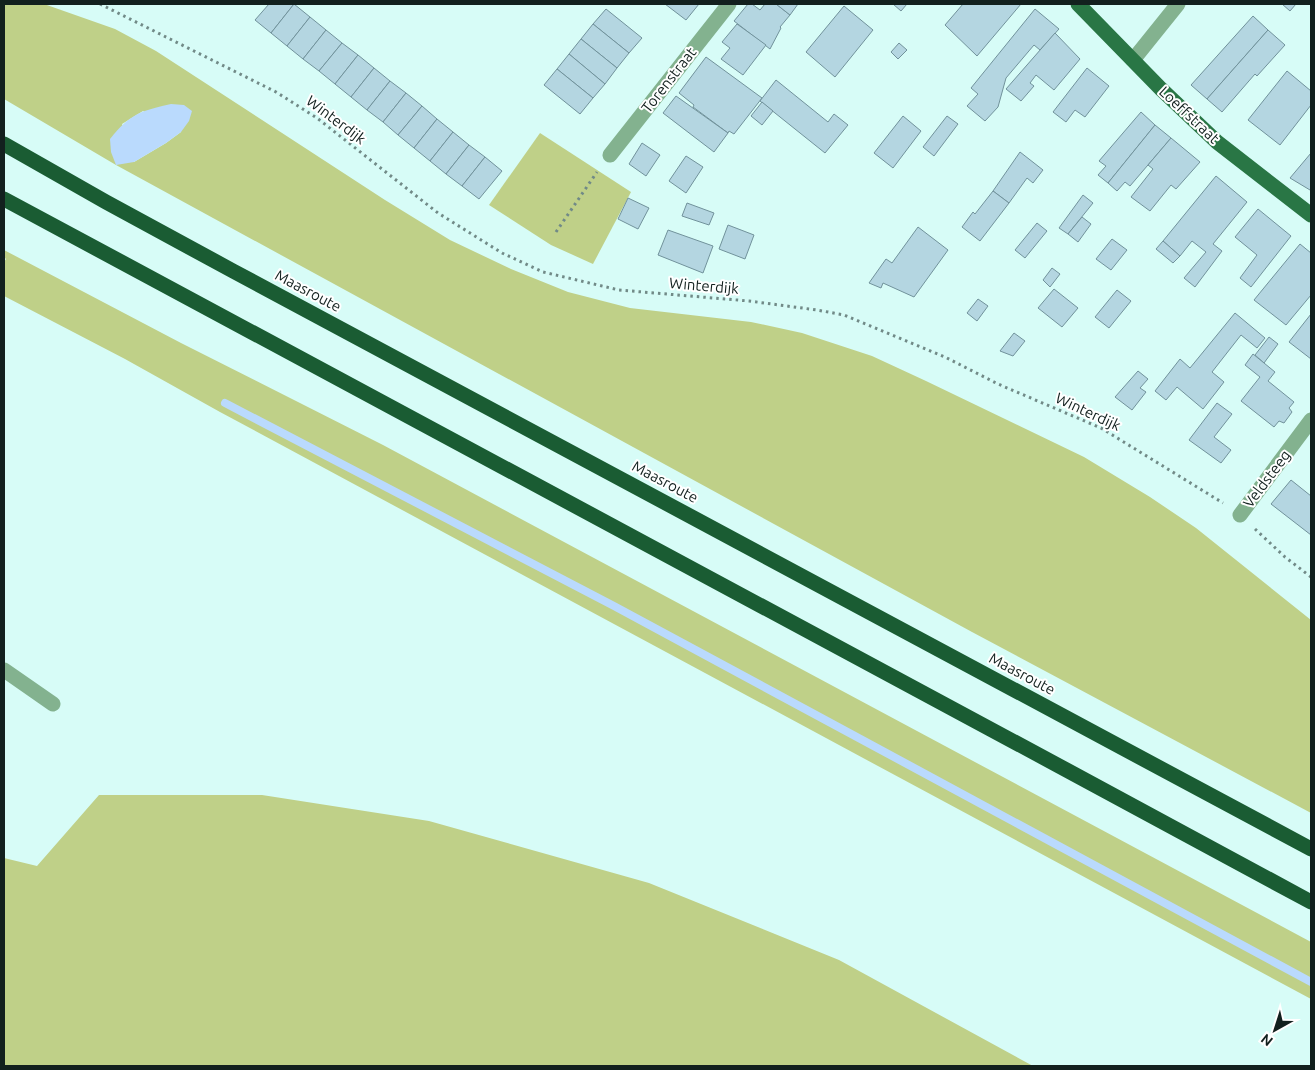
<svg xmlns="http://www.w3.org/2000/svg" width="1315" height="1070" font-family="Ubuntu,sans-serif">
<rect width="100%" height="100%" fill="#d7fcf7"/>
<g fill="#bfd088" fill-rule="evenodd">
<path d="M4,4H44L115,29L156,51L385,200L450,240L511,269L568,292L630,308L751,322L802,333L872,356L926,381L1084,457L1150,497L1196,528L1311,620V813L972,632L116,165L4,99ZM143,111L181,132L166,143L134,162L122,124Z"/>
<polygon points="540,133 631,192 593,264 551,245 489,205"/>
<polygon points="4,250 181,343 383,445 1311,942 1311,999 220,412 125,359 4,296 4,262 6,259 4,257"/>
<polygon points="99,795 262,795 429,821 649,883 839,960 1033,1066 4,1066 4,858 37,866"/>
</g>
<path fill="#badafd" d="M171,104L184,105L192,111L189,121L181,132L166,143L134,162L116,165L111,152L110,139C130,114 140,111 171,104Z"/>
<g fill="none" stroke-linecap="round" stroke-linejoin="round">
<polyline stroke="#badafd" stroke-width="8" points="225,403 614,606 1311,982"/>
</g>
<g fill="#b4d6e1" stroke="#71929b">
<polygon points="269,4 294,4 271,33 255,20"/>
<polygon points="294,4 310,17 287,46 271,33"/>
<polygon points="665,4 699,4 686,20"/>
<polygon points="748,4 752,4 760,10 765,4 776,4 790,15 780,27 781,28 770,49 734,21"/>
<polygon points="776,4 798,4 790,15"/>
<polygon points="893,4 907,4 901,11"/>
<polygon points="963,4 1021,4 977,56 945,25"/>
<polygon points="1282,4 1296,4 1290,11"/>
<polygon points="844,6 873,30 835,77 806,52"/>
<polygon points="606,9 642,38 629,53 593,24"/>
<polygon points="1035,9 1059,29 1040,50 1034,45 1006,78 998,107 985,121 967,106 978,94 971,88"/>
<polygon points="1253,16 1268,30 1207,99 1191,85"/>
<polygon points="310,17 326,30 303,59 287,46"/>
<polygon points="593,24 629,53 617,68 581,39"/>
<polygon points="737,24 766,45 743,75 721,59 730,48 722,42"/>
<polygon points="326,30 342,43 319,71 303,59"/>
<polygon points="1268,30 1285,45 1257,76 1255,74 1222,112 1207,99"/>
<polygon points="1055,33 1080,59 1054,90 1036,75 1030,83 1034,86 1021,101 1006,89"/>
<polygon points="581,39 617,68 605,84 569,54"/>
<polygon points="342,43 358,55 335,84 319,71"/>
<polygon points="899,43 907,50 898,59 891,52"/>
<polygon points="569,54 605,84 593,98 557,69"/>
<polygon points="358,55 374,68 351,97 335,84"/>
<polygon points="706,57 762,98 734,134 729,131 728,133 693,107 694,105 679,93"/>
<polygon points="374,68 390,81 367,110 351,97"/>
<polygon points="1087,68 1109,86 1085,117 1075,110 1066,122 1053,112"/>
<polygon points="557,69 593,98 580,114 544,85"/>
<polygon points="1287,71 1311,91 1311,105 1280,145 1248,120"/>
<polygon points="776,80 828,122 834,114 848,125 825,153 760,101"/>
<polygon points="390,81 406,93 383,122 367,110"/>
<polygon points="406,93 422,106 398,135 383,122"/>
<polygon points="676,96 728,133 714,152 663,113"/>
<polygon points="762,102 773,111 762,125 751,116"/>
<polygon points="422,106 437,119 414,148 398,135"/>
<polygon points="1141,112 1155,125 1108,183 1098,175 1106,166 1099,161"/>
<polygon points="903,116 921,131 893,168 874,153"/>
<polygon points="947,116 958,124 934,156 923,147"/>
<polygon points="437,119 453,132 430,161 414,148"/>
<polygon points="1155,125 1171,138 1130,186 1125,182 1117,191 1108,183"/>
<polygon points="453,132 469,145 446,174 430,161"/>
<polygon points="1171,138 1200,162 1176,189 1171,185 1150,211 1131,197 1153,169 1148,165"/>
<polygon points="642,143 660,155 646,176 629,164"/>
<polygon points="469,145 485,157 462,186 446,174"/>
<polygon points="1020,152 1043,170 1033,183 1027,178 1009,203 993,191"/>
<polygon points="1311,153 1311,187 1310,190 1290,178"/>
<polygon points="686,156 703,167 686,193 669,181"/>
<polygon points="485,157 502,171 479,199 462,186"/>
<polygon points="1216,176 1247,202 1213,244 1222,251 1195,287 1184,278 1206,252 1192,241 1180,256 1163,241"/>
<polygon points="993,191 1009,203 980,241 962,227 973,212 975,214"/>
<polygon points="1083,195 1093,203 1068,234 1059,228"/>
<polygon points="628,198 649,208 638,229 618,219"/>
<polygon points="687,203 714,213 709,225 682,216"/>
<polygon points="1258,209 1291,236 1251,287 1240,278 1257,255 1235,237"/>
<polygon points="1082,217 1091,224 1078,242 1068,234"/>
<polygon points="1037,223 1047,231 1025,258 1015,250"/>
<polygon points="728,225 754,235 745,259 719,249"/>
<polygon points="918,227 948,250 914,297 883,283 881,288 869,283 886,259 892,263"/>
<polygon points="668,230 713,246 703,273 658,255"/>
<polygon points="1112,239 1127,250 1111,270 1096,259"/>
<polygon points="1163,241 1180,256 1173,263 1156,249"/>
<polygon points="1300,244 1311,253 1311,295 1286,325 1254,300"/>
<polygon points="1052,268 1060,274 1050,287 1043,280"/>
<polygon points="1054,289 1078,308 1062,327 1038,308"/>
<polygon points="1117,290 1131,301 1109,328 1095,317"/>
<polygon points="978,299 988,306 977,321 967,313"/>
<polygon points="1235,313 1265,338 1257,348 1241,335 1212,372 1224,382 1203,409 1177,387 1166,400 1155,391 1180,359 1190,368"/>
<polygon points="1311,314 1311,359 1289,342"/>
<polygon points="1014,333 1025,341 1013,356 1000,351"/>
<polygon points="1269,337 1278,344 1264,363 1255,355"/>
<polygon points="1253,354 1275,372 1268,381 1294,402 1289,408 1292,412 1284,423 1279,421 1274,427 1241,401 1260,377 1245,365"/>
<polygon points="1138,371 1148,379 1140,388 1146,392 1132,410 1115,397"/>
<polygon points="1217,403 1232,414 1214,437 1231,450 1221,463 1189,440"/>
<polygon points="1291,480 1311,496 1311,535 1271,504"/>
</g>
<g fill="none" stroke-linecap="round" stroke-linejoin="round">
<g stroke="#718a87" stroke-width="3" stroke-dasharray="2.5 4" stroke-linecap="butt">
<polyline points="100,4 276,92 317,118 438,213 502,253 543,272 619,290 749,301 817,310 844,315 945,357 998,384 1101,428 1223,503"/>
<polyline points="556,232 597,172"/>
<polyline points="1255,529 1285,557 1311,577"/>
</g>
<g stroke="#83b28f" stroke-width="15">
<polyline points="1133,60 1178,4"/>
<polyline points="610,155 729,4"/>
<polyline points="1240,515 1311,420"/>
<polyline points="4,670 53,704"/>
</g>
<polyline stroke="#297645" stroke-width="15" points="1078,4 1161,89 1217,142 1311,215"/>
<g stroke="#1a5c33" stroke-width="15">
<polyline points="4,144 106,202 233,271 1311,849"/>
<path d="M4,199C438,435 876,666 1311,902"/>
</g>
</g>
<g text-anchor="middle" stroke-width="4" stroke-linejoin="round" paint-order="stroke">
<g font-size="15" fill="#12201e" stroke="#fff">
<text transform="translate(669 80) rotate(-52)" y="5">Torenstraat</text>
<text transform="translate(1189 115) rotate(43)" y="5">Loeffstraat</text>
<text transform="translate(336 120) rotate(37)" y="5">Winterdijk</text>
<text transform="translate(704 286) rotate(5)" y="5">Winterdijk</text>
<text transform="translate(308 291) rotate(28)" y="5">Maasroute</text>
<text transform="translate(1088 412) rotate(25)" y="5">Winterdijk</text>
<text transform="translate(1267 479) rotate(-53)" y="5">Veldsteeg</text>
<text transform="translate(665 482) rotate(28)" y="5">Maasroute</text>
<text transform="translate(1022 674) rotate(28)" y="5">Maasroute</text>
</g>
</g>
<rect width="1315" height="1070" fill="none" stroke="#12201e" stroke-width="10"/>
<g transform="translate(1275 1030) rotate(219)" stroke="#ffffff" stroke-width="4" paint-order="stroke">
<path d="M0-4L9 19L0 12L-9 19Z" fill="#12201e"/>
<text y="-8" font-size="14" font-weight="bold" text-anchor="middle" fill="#12201e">N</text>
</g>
</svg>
